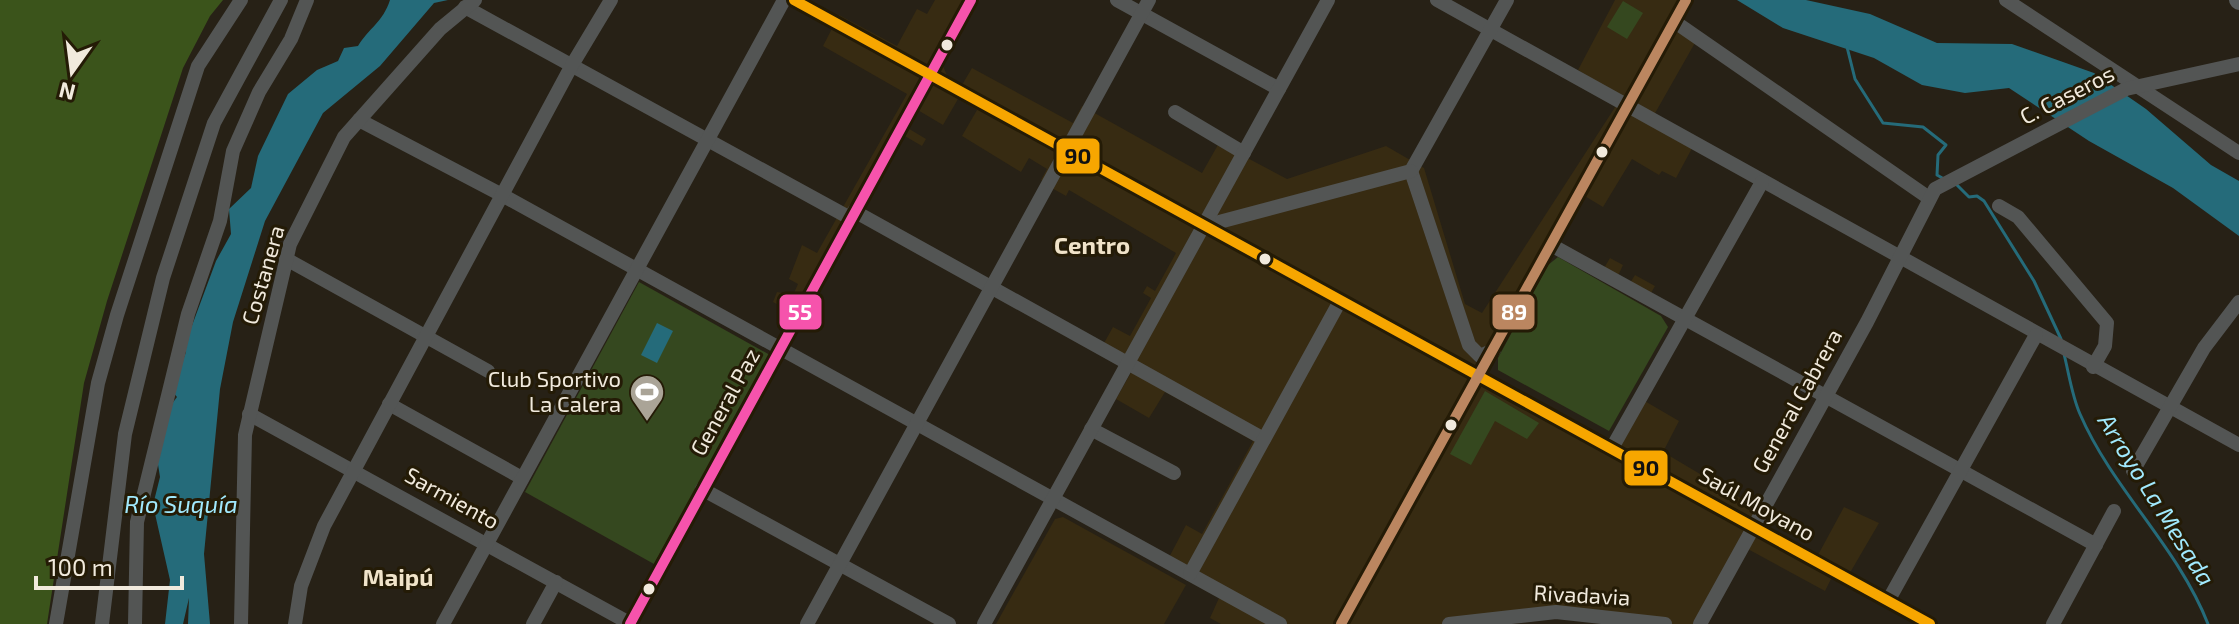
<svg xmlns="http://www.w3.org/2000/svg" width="2239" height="624" font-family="'Exo 2',sans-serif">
<rect width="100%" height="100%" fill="#272116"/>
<g fill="#372b12">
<polygon points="935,0 980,0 943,66 948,78 962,85 972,68 1073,123 1082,106 1202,173 1219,143 1287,179 1386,146 1424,168 1465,304 1482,313 1621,98 1578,70 1615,0 1689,0 1679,20 1700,34 1654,115 1697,139 1676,178 1662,171 1659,175 1632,159 1603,207 1583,195 1557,242 1604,268 1610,258 1623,265 1618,276 1630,283 1635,275 1655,286 1646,302 1552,249 1487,373 1618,445 1643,400 1679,421 1663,452 1764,512 1759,523 1818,555 1844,507 1879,523 1844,583 1832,577 1825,591 1746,548 1708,624 1631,624 1531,616 1463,624 1221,624 1210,618 1219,598 1164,567 1186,525 1202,534 1253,441 1165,392 1149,418 1116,399 1132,371 1099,352 1113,327 1130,336 1151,298 1143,293 1147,286 1155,291 1176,253 1069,190 1066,196 1050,187 1041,180 1047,169 1029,158 1021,172 962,136 977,110 958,99 943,125 916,109 906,127 926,139 922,146 903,135 803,318 773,302 777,292 793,295 798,284 789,279 802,245 817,253 907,94 823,46 839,15 897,46 917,9 927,14"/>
<polygon points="1063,517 1186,585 1164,624 996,624 1055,519"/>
</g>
<g fill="#35481f">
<polygon points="1623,1 1643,13 1627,39 1607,27"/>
<polygon points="1558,257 1661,316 1668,327 1609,431 1498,370 1498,358 1548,265"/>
<polygon points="639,282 770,355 654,564 525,492"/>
<polygon points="1485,391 1539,423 1527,439 1495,421 1471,465 1450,454"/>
</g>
<polygon fill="#3b541b" points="0,0 223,0 210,16 183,68 107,301 84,383 47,624 0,624"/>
<g fill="#256b7a">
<path d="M390,0H448L434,3L380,66L323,113L265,221L233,322L220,389L204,554L210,624H188L189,598L183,624H165L170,580L153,505L160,477L157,458L171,405L177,397L172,391L186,352L184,347L216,261L231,234L229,209L251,188L258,156L288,94L317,70L338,61L344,48L358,46C369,28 383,22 390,0Z"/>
<polygon points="1737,0 1806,0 1870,14 1937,43 2012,44 2094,73 2146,109 2211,165 2239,181 2239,236 2173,188 2089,141 2009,88 1965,93 1922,85 1874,58 1783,28"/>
<polygon points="657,323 673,331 657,363 641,355"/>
</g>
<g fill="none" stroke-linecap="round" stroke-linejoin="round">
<g stroke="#256b7a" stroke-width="3">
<polyline points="1847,47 1855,79 1883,123 1923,127 1946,145 1938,155 1937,175 1944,179"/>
<polyline points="1957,185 1969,197 1977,196 1984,201 2034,281 2061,339"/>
<path d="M2064,354C2069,374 2072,396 2080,414C2113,490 2178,547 2208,624"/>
</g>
<g stroke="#535554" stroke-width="14">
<polyline points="794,0 1930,624"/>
<polyline points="1117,0 1279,89"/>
<polyline points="1437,0 2239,445"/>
<polyline points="2006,0 2239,153"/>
<polyline points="465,7 850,218"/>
<polyline points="1675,22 1929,198"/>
<polyline points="1175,112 1244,153"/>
<polyline points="359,120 502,195 1280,624"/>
<polyline points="1411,171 1469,345 1480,356 1494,350"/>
<polyline points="1411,171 1507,0"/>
<polyline points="1999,206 2018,217 2107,323 2105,346 2093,367"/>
<polyline points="854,211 1264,439"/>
<polyline points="1204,226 1411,171"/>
<polyline points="1551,245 2096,545"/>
<polyline points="286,259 488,371"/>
<polyline points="389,404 522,478"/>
<polyline points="249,414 631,624"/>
<polyline points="1091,429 1174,473"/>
<polyline points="1612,448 1762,182"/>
<polyline points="2133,471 2204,348 2239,302"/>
<polyline points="702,489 949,624"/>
<polyline points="1190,574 1340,301"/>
<polyline points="1888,601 2036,335"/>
<polyline points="56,624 98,383 117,315 198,66 241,0"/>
<polyline points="102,624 125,434 163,278 214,123 281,0"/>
<polyline points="135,624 137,522 188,314 220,221 233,151 259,92 291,39 307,0"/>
<polyline points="241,624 245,435 290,244 344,137 440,29 475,0"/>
<polyline points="295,624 301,586 324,526 572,65 611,0"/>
<polyline points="443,624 784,0"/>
<polyline points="533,624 556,582"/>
<polyline points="630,624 971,0"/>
<polyline points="807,624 1149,0"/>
<polyline points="984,624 1328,0"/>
<polyline points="1341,624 1686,0"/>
<polyline points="1449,624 1556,612 1665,624"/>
<polyline points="1700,624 1867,322 1935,189 2126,89 2239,64"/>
<polyline points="2053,624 2114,511"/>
</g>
<polyline stroke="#595d5e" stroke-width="18" points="2238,0 2239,1"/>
<g stroke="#241b06" stroke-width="16">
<polyline id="bus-1" points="630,624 971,0"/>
</g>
<g stroke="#241b06" stroke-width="16">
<polyline id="bus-2" points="794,0 1930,624"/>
</g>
<g stroke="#241b06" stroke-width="16">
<polyline id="bus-3" points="1341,624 1686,0"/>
</g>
<use href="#bus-1" stroke="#f653ac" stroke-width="10"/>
<use href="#bus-2" stroke="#f7a600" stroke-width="10"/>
<use href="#bus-3" stroke="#bb8660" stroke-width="10"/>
</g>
<defs>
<g id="stadium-pin" transform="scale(1.8)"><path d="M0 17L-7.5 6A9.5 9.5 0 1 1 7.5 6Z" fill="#aaa497" stroke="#241b06"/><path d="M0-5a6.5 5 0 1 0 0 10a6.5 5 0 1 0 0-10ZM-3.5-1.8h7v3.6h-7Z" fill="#fff"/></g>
</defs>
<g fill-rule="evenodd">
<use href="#stadium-pin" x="647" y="392"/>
</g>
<g fill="#f1eadd" stroke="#241b06" stroke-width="3">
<circle cx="947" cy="45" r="7"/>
<circle cx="1602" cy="152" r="7"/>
<circle cx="1265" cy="259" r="7"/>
<circle cx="1451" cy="425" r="7"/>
<circle cx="649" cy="589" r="7"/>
</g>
<g text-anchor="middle" stroke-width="6" stroke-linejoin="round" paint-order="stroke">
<g font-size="22" fill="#f1eadd" stroke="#241b06">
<text transform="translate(2067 95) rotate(-27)" y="8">C. Caseros</text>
<text transform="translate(263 275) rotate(-74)" y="8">Costanera</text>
<text transform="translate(1797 401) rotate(-61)" y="8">General Cabrera</text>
<text transform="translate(725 402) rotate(-61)" y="8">General Paz</text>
<text transform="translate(452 498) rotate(29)" y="8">Sarmiento</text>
<text transform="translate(1757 504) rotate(29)" y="8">Saúl Moyano</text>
<text transform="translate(1582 595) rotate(3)" y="8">Rivadavia</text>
</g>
<g font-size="22" fill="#f1eadd" stroke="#241b06" text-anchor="end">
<text x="621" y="387">Club Sportivo<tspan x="621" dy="25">La Calera</tspan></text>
</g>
<g font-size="24" font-weight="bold" fill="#f0e3c9" stroke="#241b06">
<text x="1092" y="254">Centro</text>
<text x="398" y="586">Maipú</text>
</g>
<g font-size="24" font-style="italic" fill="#a1e9fd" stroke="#241b06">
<text transform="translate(2156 500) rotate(58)" y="8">Arroyo La Mesada</text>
<text x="181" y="513">Río Suquía</text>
</g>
</g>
<g stroke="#241b06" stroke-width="3">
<rect x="1055" y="137" width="46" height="38" rx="8" fill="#f7a600"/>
<rect x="778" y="293" width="45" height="38" rx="8" fill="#f653ac"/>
<rect x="1491" y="293" width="45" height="38" rx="8" fill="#bb8660"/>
<rect x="1623" y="449" width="46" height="38" rx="8" fill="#f7a600"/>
</g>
<g font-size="22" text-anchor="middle" font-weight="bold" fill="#fff">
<text x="800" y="320">55</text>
<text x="1514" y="320">89</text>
</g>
<g font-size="22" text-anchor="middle" font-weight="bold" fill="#111">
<text x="1078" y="164">90</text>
<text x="1646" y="476">90</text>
</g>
<g transform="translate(72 72) rotate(194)" stroke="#241b06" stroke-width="6" paint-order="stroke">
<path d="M0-6L14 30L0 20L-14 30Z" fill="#f1eadd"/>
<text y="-12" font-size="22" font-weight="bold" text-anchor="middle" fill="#f1eadd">N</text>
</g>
<path d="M36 576v12h146v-12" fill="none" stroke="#f1eadd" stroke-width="4"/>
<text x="48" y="576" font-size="24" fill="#f1eadd" stroke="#241b06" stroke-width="6" paint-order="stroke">100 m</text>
</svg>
